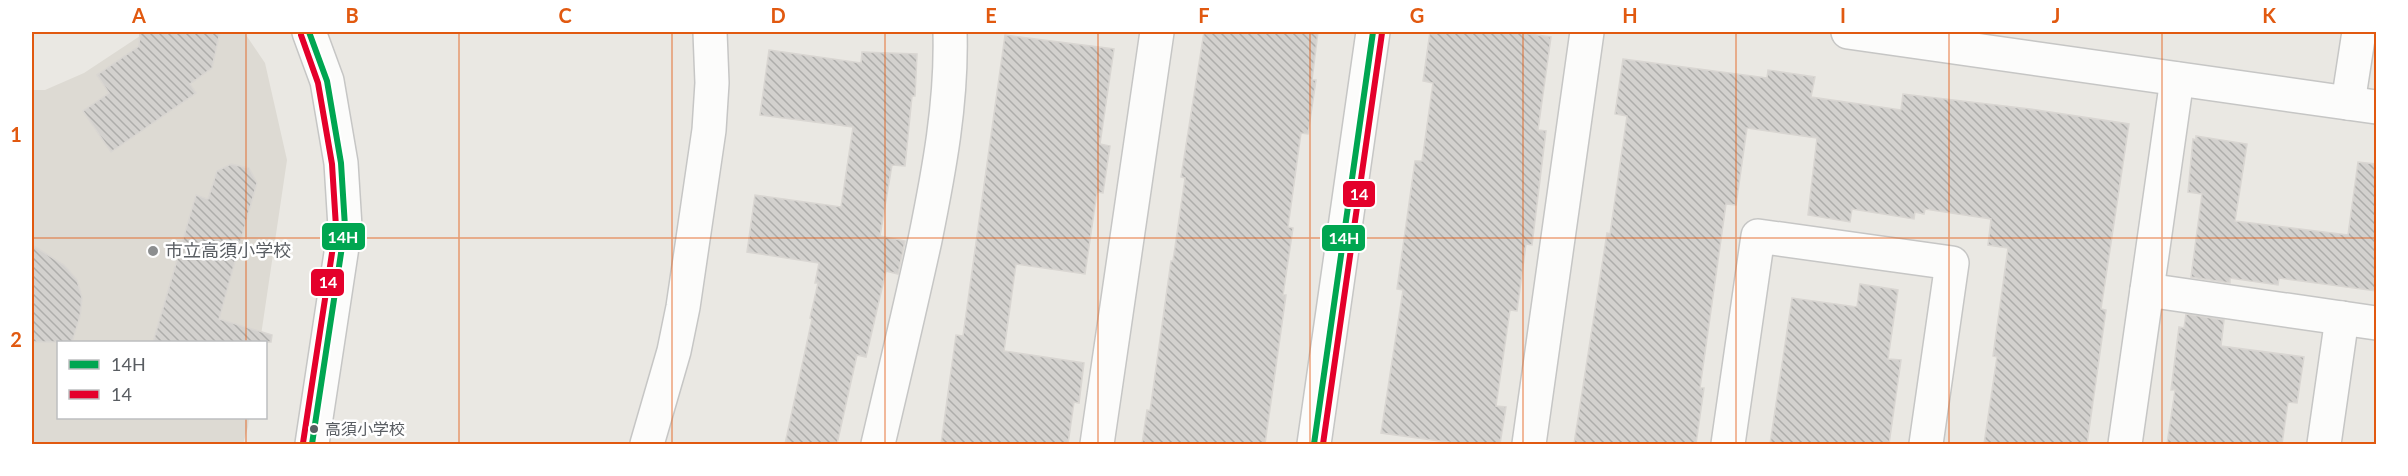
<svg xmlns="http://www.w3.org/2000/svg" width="2408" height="476" font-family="Lato,'Noto Sans JP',sans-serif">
<defs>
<pattern id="building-back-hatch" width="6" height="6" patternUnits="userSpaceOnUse" patternTransform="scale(1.5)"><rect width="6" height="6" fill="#d3d1ce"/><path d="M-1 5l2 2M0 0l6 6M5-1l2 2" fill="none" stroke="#aeadab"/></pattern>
</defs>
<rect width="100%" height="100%" fill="#eae8e3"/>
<polygon fill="#dddad3" points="141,32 244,32 265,63 287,160 260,342 58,342 58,418 249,418 248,427 243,444 32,444 32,90 45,90 84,73 140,36"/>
<g fill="url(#building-back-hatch)" stroke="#d9d6d2" stroke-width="1.5">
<polygon points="140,32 220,32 212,68 190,84 196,93 111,152 83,111 109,93 97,75 139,46"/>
<polygon points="1204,32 1318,32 1312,80 1316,80 1308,134 1301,133 1288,227 1293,228 1283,295 1286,295 1265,444 1142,444 1147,410 1150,411 1171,261 1173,261 1185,178 1181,177"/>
<polygon points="1430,32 1516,32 1551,37 1538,130 1546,131 1532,245 1526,244 1517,311 1510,310 1496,406 1506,407 1500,444 1462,444 1381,433 1403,290 1397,289 1415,161 1422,161 1433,83 1423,81"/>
<polygon points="1005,35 1114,49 1100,144 1110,146 1103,193 1097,192 1085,274 1016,264 1004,351 1084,363 1079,403 1074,402 1068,444 941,444 956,335 963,336"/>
<polygon points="769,50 861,63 862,52 917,54 915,96 912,96 905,166 892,165 880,236 905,241 898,274 886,271 866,357 857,355 837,444 785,444 812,319 810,318 818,283 815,283 819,263 747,252 755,195 841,207 853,127 760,115"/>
<polygon points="1623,59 1767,78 1768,70 1815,77 1811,97 1901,110 1903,94 2030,109 2129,124 2101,309 2106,310 2087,444 1984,444 1997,357 1993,356 2008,248 1988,245 1991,219 1925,209 1924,214 1915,212 1914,219 1852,209 1850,222 1808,215 1817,138 1747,128 1736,205 1726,204 1700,388 1704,388 1696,444 1574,444 1607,233 1610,234 1627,116 1615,114"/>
<polygon points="2196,136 2247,144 2235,221 2348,235 2358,162 2376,164 2376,291 2279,278 2278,285 2230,278 2230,283 2191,277 2202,194 2188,192 2193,139 2196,140"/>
<polygon points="231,164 249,168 257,183 219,319 272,335 271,342 153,342 196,195 208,199 217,171"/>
<polygon points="32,245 64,265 77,280 82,298 80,316 72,342 32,342"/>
<polygon points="1860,284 1898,290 1888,359 1901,360 1889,444 1770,444 1792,298 1857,307"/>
<polygon points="2186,314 2224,320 2221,346 2304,357 2297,403 2288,402 2282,444 2167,444 2175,390 2171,390 2179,327 2184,328"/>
</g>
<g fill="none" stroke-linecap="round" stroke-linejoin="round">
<g stroke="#c6c6c5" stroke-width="36">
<g id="minor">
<polyline points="2348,103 2359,32"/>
<polyline points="2147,290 2376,323"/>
<polyline points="647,444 674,351 683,307 709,130 712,83 710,32"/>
<path d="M878,444C894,376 910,308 925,240C939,171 952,102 950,32"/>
<polyline points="1097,444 1157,32"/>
<polyline points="1529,444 1587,32"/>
<polyline points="1728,444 1758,236 1952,263 1926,444"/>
<polyline points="2125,444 2177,79"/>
<polyline points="2324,444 2342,318"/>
</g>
</g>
<g stroke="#c6c6c5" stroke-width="36">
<g id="tertiary">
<polyline points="309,32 327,81 341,163 345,227 312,444"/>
<polyline points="1848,32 2376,107"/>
<polyline points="1314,444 1373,32"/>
</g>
</g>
<use href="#minor" stroke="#fcfcfb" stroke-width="33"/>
<use href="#tertiary" stroke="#fcfcfb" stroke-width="33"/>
<g stroke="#fff" stroke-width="10">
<g id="bus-1">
<polyline points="309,32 327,81 341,163 345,227 312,444"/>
<polyline points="1314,444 1373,32"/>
</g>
</g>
<g stroke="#fff" stroke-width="10">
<g id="bus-2">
<polyline points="301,35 318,83 332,164 336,227 303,443"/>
<polyline points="1323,444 1382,33"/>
</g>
</g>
<use href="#bus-1" stroke="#00a651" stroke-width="6"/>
<use href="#bus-2" stroke="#e4002b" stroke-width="6"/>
</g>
<path fill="none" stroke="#e15910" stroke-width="1.5" stroke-opacity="0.55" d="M246,32V342M459,32V444M672,32V444M885,32V444M1098,32V444M1310,32V444M1523,32V444M1736,32V444M1949,32V444M2162,32V444M32,238H2376M246,418V444"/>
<circle fill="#8c8e8f" stroke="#fff" stroke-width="2" cx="153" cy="251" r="6"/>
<circle fill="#595d62" stroke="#fff" stroke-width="2" cx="314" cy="429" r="5"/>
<g text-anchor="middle" stroke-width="5" stroke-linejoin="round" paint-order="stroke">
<g font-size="16" fill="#595d62" stroke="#fff" text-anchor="start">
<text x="325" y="435">高須小学校</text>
</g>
<g font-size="18" fill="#595d62" stroke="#fff" text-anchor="start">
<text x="165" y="257">市立高須小学校</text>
</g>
</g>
<g stroke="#fff" stroke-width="2">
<rect x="1342" y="180" width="34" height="28" rx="6" fill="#e4002b"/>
<rect x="321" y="222" width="45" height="29" rx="6" fill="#00a651"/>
<rect x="1321" y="224" width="45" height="28" rx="6" fill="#00a651"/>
<rect x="310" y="268" width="35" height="29" rx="6" fill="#e4002b"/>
</g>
<g font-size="16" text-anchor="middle" font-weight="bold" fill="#fff">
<text x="1359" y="200">14</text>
<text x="343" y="243">14H</text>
<text x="1344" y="244">14H</text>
<text x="328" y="288">14</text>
</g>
<rect width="2408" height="476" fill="none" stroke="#ffffff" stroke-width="66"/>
<rect x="57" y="341" width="210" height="78" fill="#ffffff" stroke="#bdbec0" stroke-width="1.5"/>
<rect x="69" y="360" width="30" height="9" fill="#00a651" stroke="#bdbec0" stroke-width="1.5"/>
<text x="111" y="371" font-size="18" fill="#595d62">14H</text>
<rect x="69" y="390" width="30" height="9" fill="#e4002b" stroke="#bdbec0" stroke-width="1.5"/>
<text x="111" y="401" font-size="18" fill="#595d62">14</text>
<rect x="33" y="33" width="2342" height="410" fill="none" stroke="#e15910" stroke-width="2"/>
<g font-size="20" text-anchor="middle" font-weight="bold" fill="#e15910">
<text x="139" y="23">A</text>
<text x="352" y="23">B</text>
<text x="565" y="23">C</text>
<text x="778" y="23">D</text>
<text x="991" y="23">E</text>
<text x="1204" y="23">F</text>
<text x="1417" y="23">G</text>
<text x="1630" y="23">H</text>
<text x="1843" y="23">I</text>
<text x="2056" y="23">J</text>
<text x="2269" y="23">K</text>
<text x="16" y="142">1</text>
<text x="16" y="347">2</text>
</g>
</svg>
